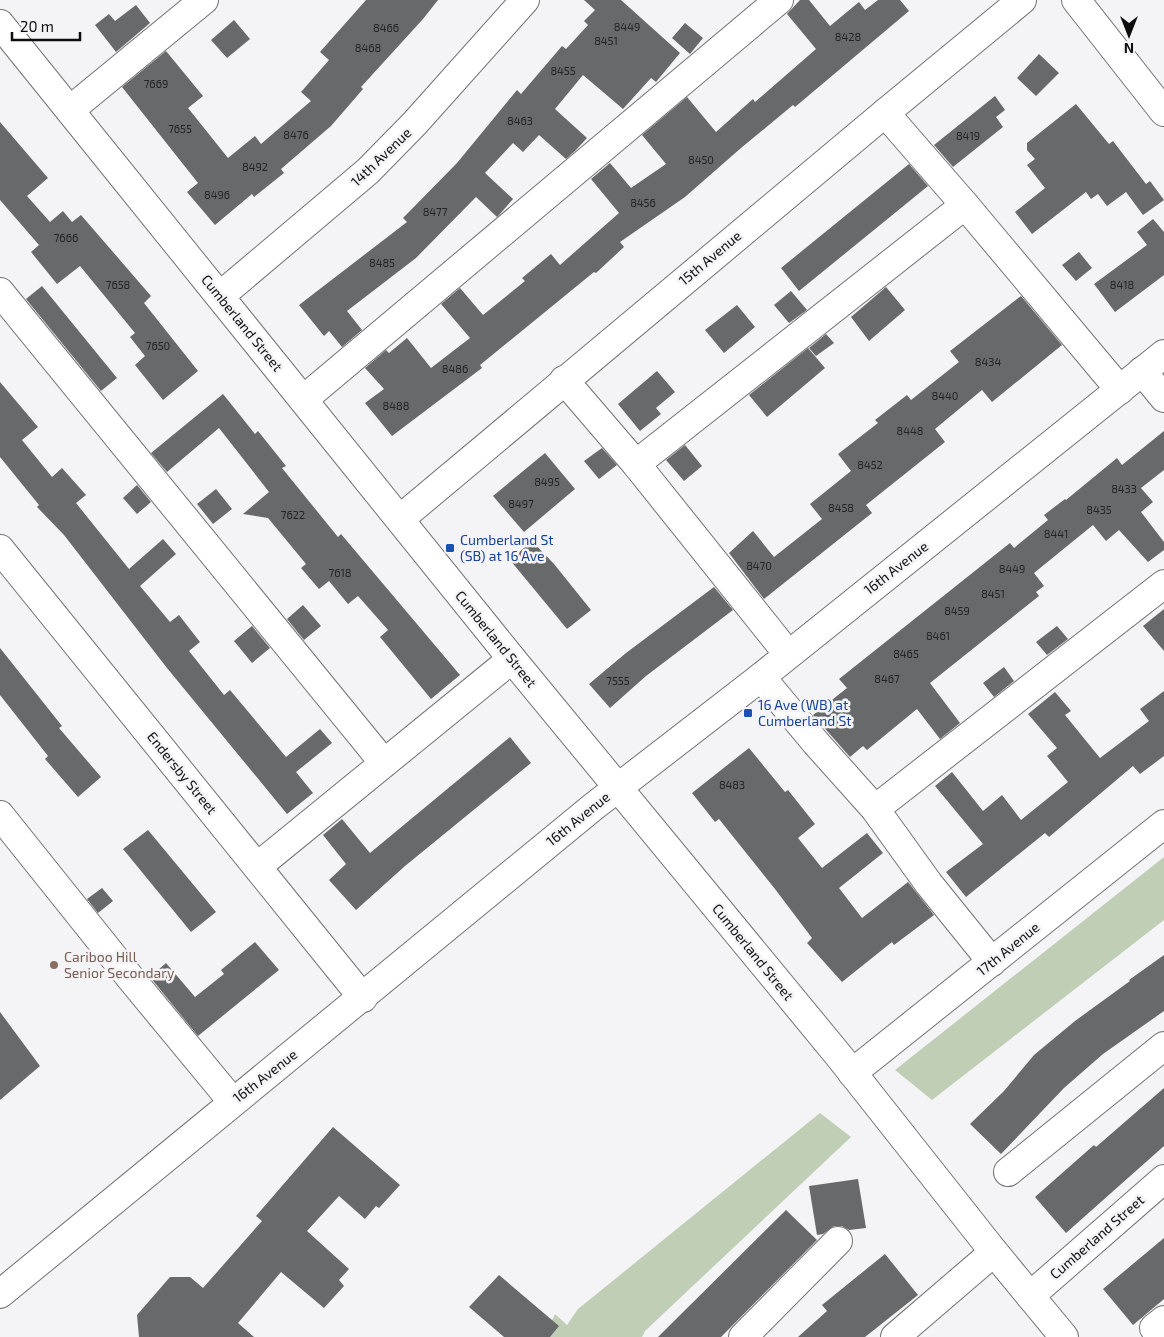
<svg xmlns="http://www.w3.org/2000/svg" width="1164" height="1337" font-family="'Exo 2',sans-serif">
<rect width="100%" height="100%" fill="#f4f4f7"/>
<g fill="#bfceb5">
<polygon points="1164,857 1164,920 932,1100 895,1070"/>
<polygon points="820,1113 851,1137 645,1331 642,1337 544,1337 555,1314 567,1325 578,1309"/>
</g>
<g fill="#68696b">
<polygon points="366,0 438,0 423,19 361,87 363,89 331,126 281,169 284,173 254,197 252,194 215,225 187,192 198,183 122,87 166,51 203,96 188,108 228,158 255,136 261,144 311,101 301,92 329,60 320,52"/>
<polygon points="584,0 621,0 680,53 656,82 651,78 623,109 583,75 555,109 587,138 575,151 566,159 539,135 523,152 513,143 485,173 513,199 499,215 497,217 476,197 416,258 347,311 362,330 342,347 329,331 324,336 299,305 407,222 403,218 457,163 517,90 521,94 562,46 566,49 588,25 584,21 595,10"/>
<polygon points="800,0 809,0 830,26 859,2 865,10 878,0 900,0 909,11 795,107 793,105 741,148 685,197 620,242 624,247 596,273 594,272 480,365 482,368 392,436 365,403 384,389 365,368 386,350 389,353 407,338 431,368 470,338 441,304 460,288 483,315 525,281 522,278 551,254 560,265 619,213 591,179 610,163 631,188 666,164 642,135 687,97 716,132 753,99 755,102 816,49 787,14"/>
<polygon points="136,5 150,23 116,52 95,25 109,14 115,21"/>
<polygon points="234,20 250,39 227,58 211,40"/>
<polygon points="685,23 703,38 690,54 672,38"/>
<polygon points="1039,54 1059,73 1036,96 1017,78"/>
<polygon points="995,96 1005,110 996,117 1003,127 953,167 934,145"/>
<polygon points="1076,104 1109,144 1113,141 1146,184 1150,181 1164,200 1143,215 1126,192 1107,206 1098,194 1091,199 1086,192 1032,234 1015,212 1045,188 1027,165 1035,159 1027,150 1027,143"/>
<polygon points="0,122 48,178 27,196 50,222 63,211 72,222 81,215 151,296 144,303 198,371 163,400 135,365 145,356 130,337 135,333 80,266 57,284 31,252 39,245 0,200"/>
<polygon points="909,164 928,186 799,291 781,268"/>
<polygon points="1153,219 1164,232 1164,275 1115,312 1094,284 1147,245 1137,232"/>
<polygon points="1079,252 1092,268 1076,281 1062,265"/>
<polygon points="42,286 117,378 101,391 26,299"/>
<polygon points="886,287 905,310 869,341 851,317"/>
<polygon points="791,291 807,310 789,323 774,305"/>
<polygon points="1021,296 1062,345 992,402 982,390 935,429 945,442 866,505 872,513 764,599 729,553 753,531 774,557 822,519 810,504 851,471 838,454 878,423 875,420 907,395 911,400 959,362 950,351"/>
<polygon points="737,305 755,327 724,353 705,330"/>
<polygon points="826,334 834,343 816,356 809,348"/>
<polygon points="808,348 825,368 767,417 749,395"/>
<polygon points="657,371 675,392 656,408 661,414 640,431 618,404"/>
<polygon points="0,382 38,427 22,440 52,477 62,468 86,495 76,503 129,569 163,539 176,554 140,586 170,622 179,615 200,642 189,651 224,695 230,690 286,757 320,729 332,743 296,772 313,793 287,814 167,668 64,535 37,507 39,505 0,457"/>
<polygon points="223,394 255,434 258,431 286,466 282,468 338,537 341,534 460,675 431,699 380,637 388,630 358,596 348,604 329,581 319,589 301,568 306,564 268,518 243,514 269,492 219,428 167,472 151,453"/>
<polygon points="1164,431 1164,470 1141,488 1153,502 1141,512 1164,542 1164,550 1148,562 1119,530 1106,541 1093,525 1034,573 1044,586 1036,592 1039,596 930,683 960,723 940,739 917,709 867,750 863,746 850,757 813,715 847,688 839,679 1010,543 1014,548 1048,520 1044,515 1065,499 1066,500 1117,458 1122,465"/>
<polygon points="685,445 702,466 684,481 666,460"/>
<polygon points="602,448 617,465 599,479 584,461"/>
<polygon points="545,453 575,489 524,532 493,496"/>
<polygon points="137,485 151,502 137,514 123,498"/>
<polygon points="216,489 232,509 213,524 197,504"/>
<polygon points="532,541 554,564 591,610 567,629 510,560"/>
<polygon points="714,587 733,610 646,676 610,708 589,684 626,653"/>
<polygon points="303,605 321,626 304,640 287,619"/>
<polygon points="1164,609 1164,651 1143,626"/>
<polygon points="252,626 270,648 252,663 234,641"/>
<polygon points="1057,626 1068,639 1047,655 1036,642"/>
<polygon points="0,648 62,726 59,728 101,777 78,797 45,759 48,756 0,695"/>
<polygon points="1004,667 1014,681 994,697 983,683"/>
<polygon points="1164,691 1164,756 1140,774 1133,766 1049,837 1045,833 966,897 946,872 983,844 935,786 952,772 983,811 1002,795 1021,820 1068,782 1047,756 1057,748 1028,714 1055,692 1071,711 1065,715 1100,758 1149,721 1140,709"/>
<polygon points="510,737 531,763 405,866 356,910 329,880 346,864 323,835 342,819 370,853"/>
<polygon points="749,748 785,792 788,790 815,824 798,838 822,868 867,833 883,853 839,888 862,918 908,882 934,915 894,945 892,942 842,982 807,943 812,938 775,889 719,819 715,822 692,793"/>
<polygon points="148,830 216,912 191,932 123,849"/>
<polygon points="102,888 113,901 98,913 87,899"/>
<polygon points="255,942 279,970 198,1036 150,977 166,963 195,997 224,974 221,970"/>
<polygon points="1164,955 1164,1011 1103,1054 1064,1088 1001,1154 970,1124 1004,1091 1034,1055 1075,1021 1130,981 1129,980"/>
<polygon points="0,1012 40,1066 0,1100"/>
<polygon points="1164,1088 1164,1146 1066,1233 1035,1197 1094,1145 1096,1147"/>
<polygon points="333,1127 400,1185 379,1208 376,1206 365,1219 339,1196 307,1231 349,1269 339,1280 344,1286 324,1308 281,1272 238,1323 254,1337 139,1337 137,1315 170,1277 190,1277 203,1288 262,1221 256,1216"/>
<polygon points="858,1179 866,1228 849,1230 842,1226 834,1226 823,1234 817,1235 809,1186"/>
<polygon points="786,1210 817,1240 721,1337 658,1337"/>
<polygon points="1164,1238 1164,1299 1133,1325 1103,1289"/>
<polygon points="885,1254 918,1295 865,1337 798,1337 827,1311 822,1305"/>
<polygon points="499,1275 559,1326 550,1337 504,1337 469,1307"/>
</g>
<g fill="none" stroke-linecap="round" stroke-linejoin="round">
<g stroke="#737375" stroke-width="30">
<g id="minor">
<polyline points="1076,0 1164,112"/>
<polyline points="0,24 512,659 839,1056 994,1252 1064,1337"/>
<polyline points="70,110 204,0"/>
<polyline points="885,113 965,205 1120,390"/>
<polyline points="0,292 384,763"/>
<polyline points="220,296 368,171 415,123 525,0"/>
<polyline points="1142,371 1164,398"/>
<polyline points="564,380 636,464 788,654"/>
<polyline points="304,399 779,0"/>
<polyline points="636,464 965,205"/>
<polyline points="400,519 885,113 1022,0"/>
<polyline points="0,549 363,998"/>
<polyline points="761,677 816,743 875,809 929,884 992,962"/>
<polyline points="875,809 1164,584"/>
<polyline points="0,815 132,980 232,1101"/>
<polyline points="258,866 512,659"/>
<polyline points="852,1073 1164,824"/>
<polyline points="1008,1172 1164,1046"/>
<polyline points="0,1294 593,807 761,677 1164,354"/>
<polyline points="1030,1296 1164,1179"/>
<polyline points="1154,1328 1164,1320"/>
<polyline points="743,1337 838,1241"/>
<polyline points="895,1337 994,1252"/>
</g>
</g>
<use href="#minor" stroke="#fff" stroke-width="28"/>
</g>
<g fill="#1a4fb4" stroke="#f4f4f7" stroke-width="2">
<rect x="445" y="543" width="10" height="10" rx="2.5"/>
<rect x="743" y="708" width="10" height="10" rx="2.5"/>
</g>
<circle fill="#8d6e63" stroke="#f4f4f7" stroke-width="2" cx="54" cy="965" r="5"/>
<g text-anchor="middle" stroke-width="5" stroke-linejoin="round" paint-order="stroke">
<g font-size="11" fill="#232424">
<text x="627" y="31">8449</text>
<text x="386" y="32">8466</text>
<text x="848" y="41">8428</text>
<text x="606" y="45">8451</text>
<text x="368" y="52">8468</text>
<text x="563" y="75">8455</text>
<text x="156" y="88">7669</text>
<text x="520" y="125">8463</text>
<text x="180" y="133">7655</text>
<text x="296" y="139">8476</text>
<text x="968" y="140">8419</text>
<text x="701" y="164">8450</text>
<text x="255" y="171">8492</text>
<text x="217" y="199">8496</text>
<text x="643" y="207">8456</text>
<text x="435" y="216">8477</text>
<text x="66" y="242">7666</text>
<text x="382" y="267">8485</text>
<text x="118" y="289">7658</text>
<text x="1122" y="289">8418</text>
<text x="158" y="350">7650</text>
<text x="988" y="366">8434</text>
<text x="455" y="373">8486</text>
<text x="945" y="400">8440</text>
<text x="396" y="410">8488</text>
<text x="910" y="435">8448</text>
<text x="870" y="469">8452</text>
<text x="547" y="486">8495</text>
<text x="1124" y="493">8433</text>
<text x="521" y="508">8497</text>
<text x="841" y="512">8458</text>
<text x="1099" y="514">8435</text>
<text x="293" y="519">7622</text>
<text x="1056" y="538">8441</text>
<text x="759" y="570">8470</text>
<text x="1012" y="573">8449</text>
<text x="340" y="577">7618</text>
<text x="993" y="598">8451</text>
<text x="957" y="615">8459</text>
<text x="938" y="640">8461</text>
<text x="906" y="658">8465</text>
<text x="887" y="683">8467</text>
<text x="618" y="685">7555</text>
<text x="732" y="789">8483</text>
</g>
<g font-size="14" fill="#0c0d0d" stroke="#f4f4f7">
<text transform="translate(381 157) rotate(-44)" y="5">14th Avenue</text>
<text transform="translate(710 258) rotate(-40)" y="5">15th Avenue</text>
<text transform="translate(242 323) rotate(51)" y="5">Cumberland Street</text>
<text transform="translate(896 568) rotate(-38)" y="5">16th Avenue</text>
<text transform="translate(496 639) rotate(51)" y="5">Cumberland Street</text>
<text transform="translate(182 773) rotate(51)" y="5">Endersby Street</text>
<text transform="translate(578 819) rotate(-39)" y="5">16th Avenue</text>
<text transform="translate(1008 949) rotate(-39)" y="5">17th Avenue</text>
<text transform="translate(753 952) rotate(51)" y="5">Cumberland Street</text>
<text transform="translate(265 1076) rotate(-38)" y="5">16th Avenue</text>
<text transform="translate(1097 1237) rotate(-41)" y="5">Cumberland Street</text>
</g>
<g font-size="14" fill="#164399" stroke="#f4f4f7" text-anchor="start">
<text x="460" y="545">Cumberland St<tspan x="460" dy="16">(SB) at 16 Ave</tspan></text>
<text x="758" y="710">16 Ave (WB) at<tspan x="758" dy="16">Cumberland St</tspan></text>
</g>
<g font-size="14" fill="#785e54" stroke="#f4f4f7" text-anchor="start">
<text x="64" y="962">Cariboo Hill<tspan x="64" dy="16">Senior Secondary</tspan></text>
</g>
</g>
<g transform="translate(1129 35) rotate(180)" stroke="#f4f4f7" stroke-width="4" paint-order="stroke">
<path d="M0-4L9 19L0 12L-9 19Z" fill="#0c0d0d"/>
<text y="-8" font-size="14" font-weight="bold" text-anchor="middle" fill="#0c0d0d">N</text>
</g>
<path d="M12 32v8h68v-8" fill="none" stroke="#0c0d0d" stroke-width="2.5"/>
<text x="20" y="32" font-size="15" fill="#0c0d0d" stroke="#f4f4f7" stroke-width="4" paint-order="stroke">20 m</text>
</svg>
